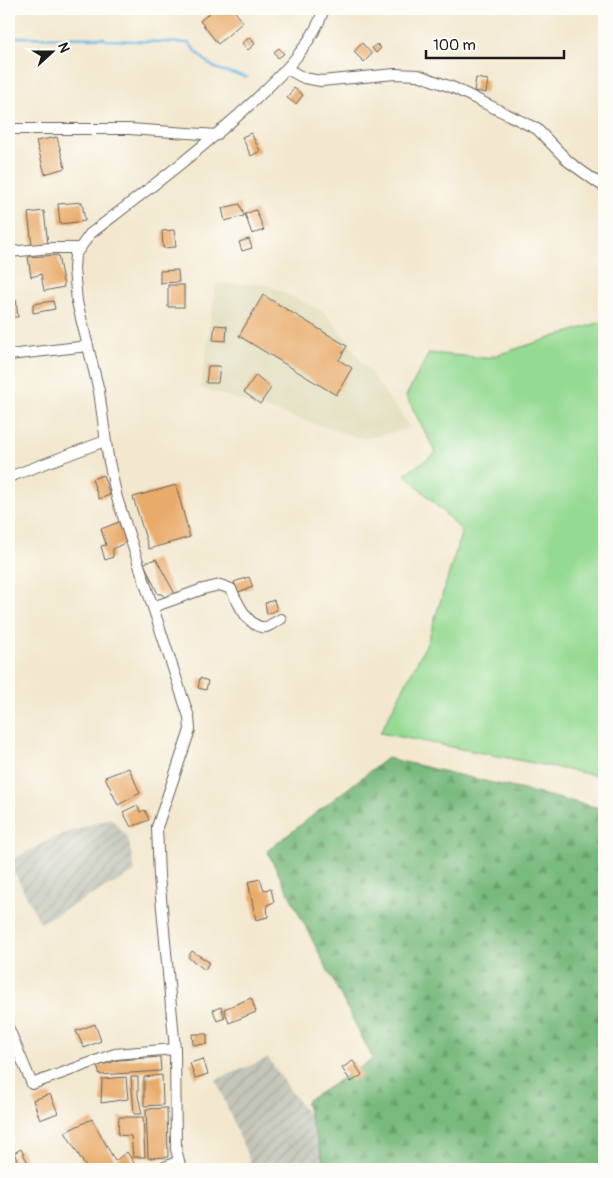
<svg xmlns="http://www.w3.org/2000/svg" width="613" height="1178" font-family="Pangolin,sans-serif">
<defs>
<pattern id="industrial-furrows" width="10" height="10" patternUnits="userSpaceOnUse" patternTransform="scale(1.25)"><rect width="10" height="10" fill="#c4c6b9"/><path d="M-1 1l2-2M0 10L10 0M9 11l2-2" fill="none" stroke="#a8aa9e"/></pattern>
<pattern id="forest-firs" width="22" height="20" patternUnits="userSpaceOnUse" patternTransform="scale(1.25)"><rect width="22" height="20" fill="#78ba7d"/><path d="M5 1l3.5 6h-7zM16 11l3.5 6h-7z" fill="#679f6b"/></pattern>
</defs>
<rect width="100%" height="100%" fill="#fdfcf7"/>
<filter id="ink" filterUnits="userSpaceOnUse"><feTurbulence type="fractalNoise" baseFrequency=".02" numOctaves="2"/><feDisplacementMap in="SourceGraphic" scale="10" xChannelSelector="R" yChannelSelector="G"/><feConvolveMatrix kernelMatrix="1 2 1 2 8 2 1 2 1" color-interpolation-filters="sRGB"/></filter>
<filter id="wash" filterUnits="userSpaceOnUse"><feTurbulence type="fractalNoise" baseFrequency=".0096" numOctaves="4" result="noise"/><feDisplacementMap in="SourceGraphic" scale="20" xChannelSelector="R" yChannelSelector="G"/><feGaussianBlur stdDeviation="1.12" result="paint"/><feColorMatrix in="noise" values="0 0 0 0 0 0 0 0 0 0 0 0 0 0 0 0 0 1.4 0 .05"/><feComposite in="paint" operator="in"/></filter>
<g filter="url(#wash)">
<rect width="100%" height="100%" fill="#f3e8cf"/>
<polygon fill="#e0ddbb" points="216,283 267,285 326,313 411,428 363,439 201,388"/>
<g fill="url(#industrial-furrows)">
<polygon points="111,818 128,838 135,872 40,923 9,862 54,837"/>
<polygon points="268,1058 318,1130 325,1169 253,1169 216,1080"/>
</g>
<polygon fill="#95da93" stroke="#587b58" points="604,321 604,777 380,733 428,641 462,531 405,474 436,453 406,396 429,353 487,358"/>
<polygon fill="url(#forest-firs)" stroke="#4a6b4c" points="387,758 604,809 604,1169 326,1169 305,1102 373,1059 267,851"/>
<g fill="none" stroke-linecap="round" stroke-linejoin="round">
<path stroke="#6ebae7" stroke-width="2.5" d="M9,37L104,38L106,40L189,43C210,69 215,70 247,77"/>
</g>
<g id="blocks">
<g fill="#e9ab6a">
<polygon points="214,9 233,9 243,22 218,44 200,21"/>
<polygon points="250,37 255,44 248,50 242,43"/>
<polygon points="362,43 372,54 364,62 354,52"/>
<polygon points="377,44 381,48 376,53 372,48"/>
<polygon points="279,48 284,54 278,58 274,52"/>
<polygon points="476,78 488,80 486,93 474,91"/>
<polygon points="294,88 303,95 296,104 287,98"/>
<polygon points="251,133 260,151 251,156 242,137"/>
<polygon points="57,137 65,168 45,174 36,141"/>
<polygon points="82,202 85,221 60,224 58,204"/>
<polygon points="240,204 244,216 225,221 222,208"/>
<polygon points="256,210 264,230 252,234 245,214"/>
<polygon points="44,211 48,244 32,246 28,213"/>
<polygon points="174,230 176,247 163,248 162,231"/>
<polygon points="249,239 252,248 242,251 239,242"/>
<polygon points="58,255 64,287 44,291 41,274 31,277 28,257"/>
<polygon points="178,270 179,282 160,283 160,271"/>
<rect x="168" y="285" width="16" height="22"/>
<polygon points="263,295 347,346 339,360 352,368 336,395 239,336"/>
<polygon points="16,300 18,317 9,317 9,301"/>
<polygon points="53,301 55,309 33,313 33,304"/>
<polygon points="215,325 227,326 226,341 213,340"/>
<polygon points="208,366 220,366 218,383 206,383"/>
<polygon points="256,375 271,388 260,404 244,392"/>
<polygon points="103,475 110,495 99,499 92,479"/>
<polygon points="176,485 190,537 149,549 133,497"/>
<polygon points="119,522 126,542 113,549 113,557 105,560 101,546 106,545 101,529"/>
<polygon points="156,559 175,594 165,598 162,594 158,594 144,563"/>
<polygon points="249,577 253,587 238,592 234,582"/>
<polygon points="274,600 277,610 267,614 265,603"/>
<polygon points="200,678 208,681 206,690 198,688"/>
<polygon points="129,768 140,793 118,805 105,777"/>
<polygon points="137,805 140,812 145,810 149,820 131,827 123,812"/>
<polygon points="260,879 264,890 271,889 274,902 267,905 268,917 256,920 248,882"/>
<polygon points="192,951 209,962 205,970 188,957"/>
<polygon points="251,998 256,1012 229,1023 224,1009"/>
<polygon points="221,1007 225,1018 217,1021 213,1010"/>
<polygon points="95,1024 101,1041 84,1048 76,1031"/>
<polygon points="192,1034 207,1034 207,1044 193,1045"/>
<polygon points="160,1057 161,1071 100,1075 97,1066 119,1060"/>
<polygon points="203,1059 208,1074 195,1078 190,1063"/>
<polygon points="353,1061 362,1075 351,1082 342,1068"/>
<polygon points="162,1075 163,1105 144,1106 144,1077"/>
<polygon points="126,1077 128,1099 101,1103 102,1079"/>
<polygon points="131,1077 138,1077 138,1096 142,1114 134,1114"/>
<polygon points="50,1094 58,1113 40,1120 33,1100"/>
<polygon points="167,1108 168,1157 148,1158 146,1109"/>
<polygon points="119,1117 143,1117 145,1157 133,1157 131,1136 118,1135"/>
<polygon points="92,1119 115,1161 127,1152 138,1169 87,1169 65,1132"/>
<polygon points="21,1149 31,1169 21,1169 14,1153"/>
<polygon points="12,1155 19,1169 12,1169 9,1163 9,1156"/>
</g>
</g>
</g>
<g filter="url(#ink)">
<use href="#blocks" fill-opacity="0" stroke="#67635b" stroke-width="1"/>
<g fill="none" stroke-linecap="round" stroke-linejoin="round">
<g stroke="#67635b" stroke-width="12">
<g id="minor">
<polyline points="287,69 304,78 321,81 395,74 418,75 454,88 537,129 569,162 604,187"/>
<polyline points="9,129 129,129 217,135"/>
<polyline points="9,252 51,248 78,248"/>
<polyline points="9,355 88,346"/>
<polyline points="9,477 105,441"/>
<path d="M153,607L203,589L220,585L231,589C237,601 249,630 266,627C270,626 276,621 281,619"/>
<polyline points="9,1029 32,1084 115,1054 175,1049"/>
<polyline points="160,1169 174,1163 180,1167"/>
<path d="M181,1169L176,1149L175,1049L159,876L157,827L190,730L189,717L117,498L108,457L99,391L77,302L74,269L75,255L90,234C146,191 202,149 253,102C281,75 312,46 324,9"/>
</g>
</g>
<use href="#minor" stroke="#fff" stroke-width="10"/>
</g>
</g>
<rect width="613" height="1178" fill="none" stroke="#fdfcf7" stroke-width="30"/>
<g transform="translate(52 52) rotate(69)" stroke="#fdfcf7" stroke-width="4" paint-order="stroke">
<path d="M0-4L9 19L0 12L-9 19Z" fill="#1c1c1c"/>
<text y="-8" font-size="14" font-weight="bold" text-anchor="middle" fill="#1c1c1c">N</text>
</g>
<path d="M426 50v8h138v-8" fill="none" stroke="#1c1c1c" stroke-width="2.5"/>
<text x="433" y="50" font-size="15" fill="#1c1c1c" stroke="#fdfcf7" stroke-width="4" paint-order="stroke">100 m</text>
</svg>
